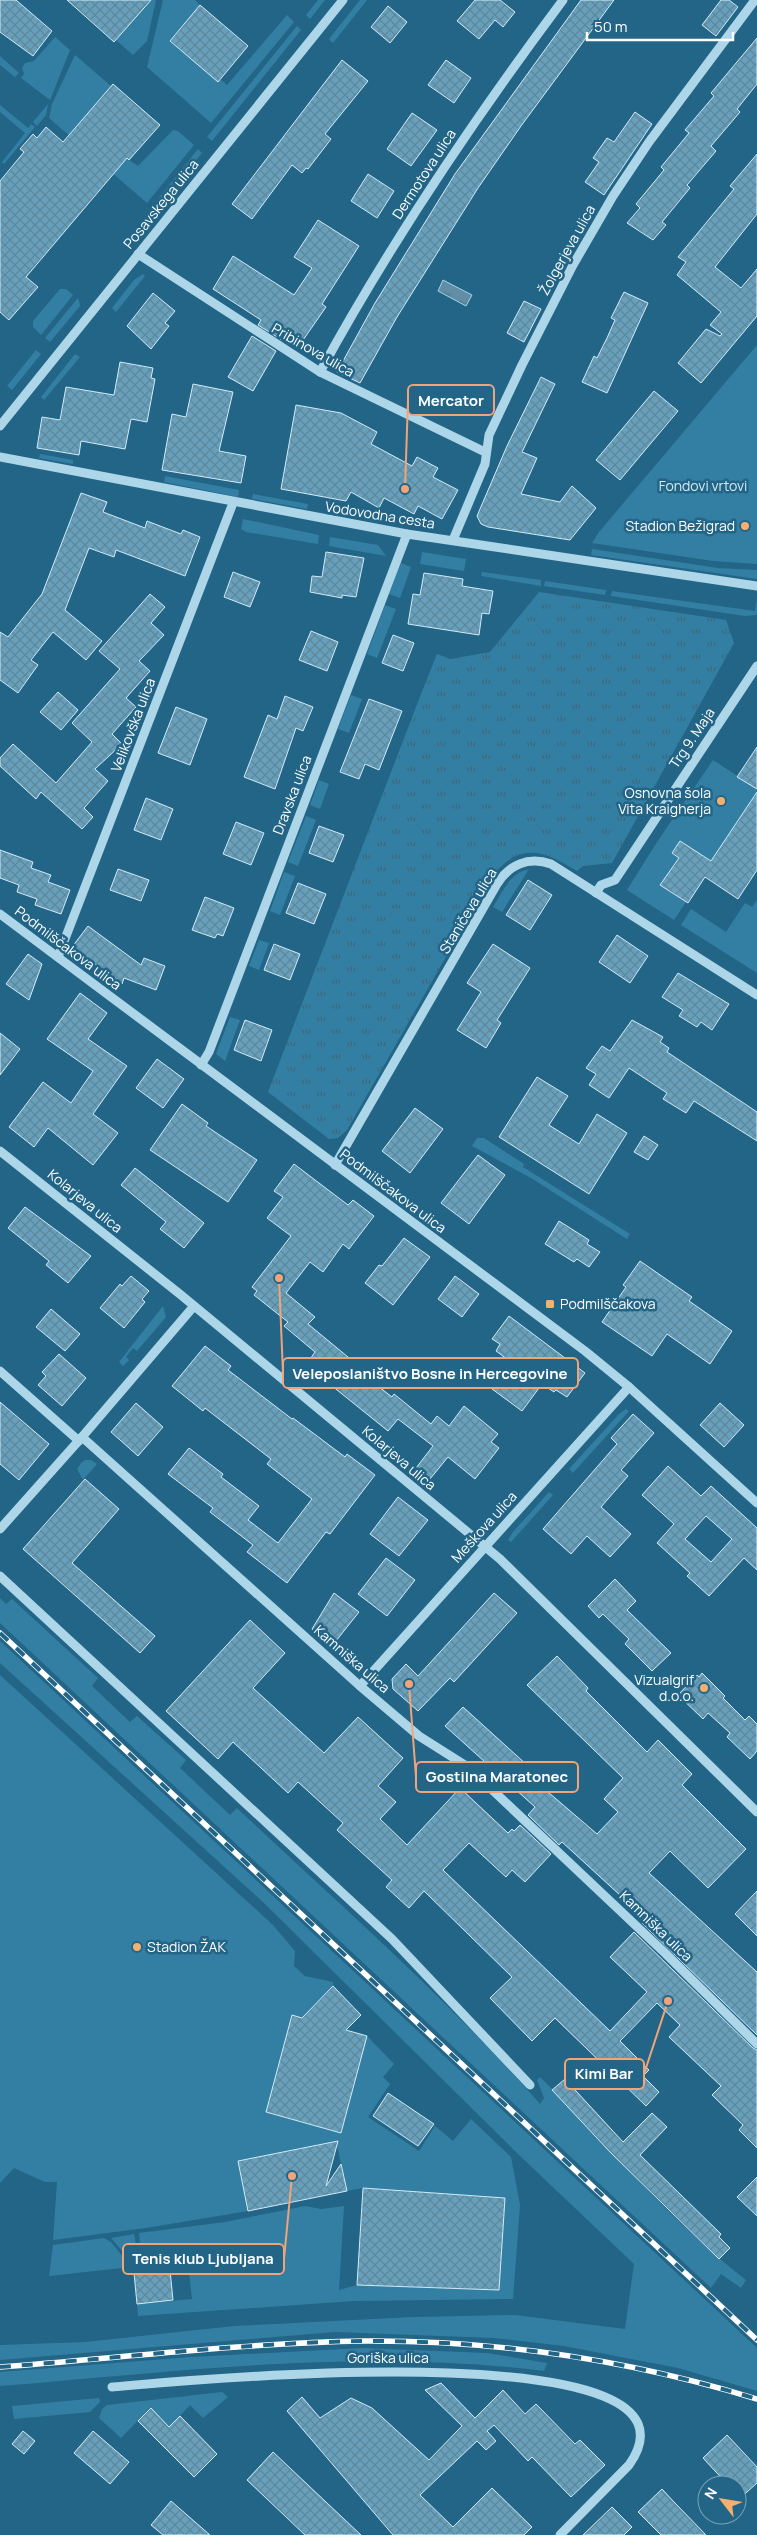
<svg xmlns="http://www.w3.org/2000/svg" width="757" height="2535" font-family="Manrope,sans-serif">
<defs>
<pattern id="park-tufts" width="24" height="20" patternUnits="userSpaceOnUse" patternTransform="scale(1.25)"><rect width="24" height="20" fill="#337fa3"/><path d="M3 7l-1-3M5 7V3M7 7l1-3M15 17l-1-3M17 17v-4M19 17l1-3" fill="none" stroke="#3e687c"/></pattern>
<pattern id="water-ripples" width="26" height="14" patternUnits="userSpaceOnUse" patternTransform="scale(1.25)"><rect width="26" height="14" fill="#618ea5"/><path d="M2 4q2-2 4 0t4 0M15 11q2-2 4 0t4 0" fill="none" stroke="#597481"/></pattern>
<pattern id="building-cross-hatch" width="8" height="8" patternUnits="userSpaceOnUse" patternTransform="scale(1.25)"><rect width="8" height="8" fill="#67a0bc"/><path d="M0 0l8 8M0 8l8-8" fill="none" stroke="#5f879a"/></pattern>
</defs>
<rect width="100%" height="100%" fill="#226587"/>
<g fill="#337fa3">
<polygon points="139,0 156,0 147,41 133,55 116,40 145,6"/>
<polygon points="163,0 195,0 200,5 170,41 217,81 220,79 227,85 287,15 294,22 211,123 147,67"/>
<polygon points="318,0 325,0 310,19 306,15"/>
<polygon points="360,0 367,0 333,43 329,39"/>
<polygon points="297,26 301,30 212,141 207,137"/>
<polygon points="55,37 70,50 50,100 21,78 24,74 22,68 25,63 34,61"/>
<polygon points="75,55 111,86 83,120 129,160 138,166 173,130 178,131 194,145 147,203 49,118 52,104"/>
<polygon points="0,56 19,73 15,77 0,65"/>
<polygon points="48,104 46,115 37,126 33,122"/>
<polygon points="0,105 28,128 31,124 35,127 4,164 2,162 25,133 0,112"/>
<polygon points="198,149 202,153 157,209 152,207"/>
<polygon points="143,274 145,276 116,312 112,308 134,280"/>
<polygon points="60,289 66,289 73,295 41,335 33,327 33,321"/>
<polygon points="78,298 80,306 50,342 45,338"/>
<polygon points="757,345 757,564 713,561 592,543 599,532"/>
<polygon points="36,350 41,354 12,390 7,386"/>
<polygon points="75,354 80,357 44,400 41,397"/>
<polygon points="40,454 73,460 73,464 39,458"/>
<polygon points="165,476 239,490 238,497 164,482"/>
<polygon points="253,494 308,504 307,509 252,499"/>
<polygon points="243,519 319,535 318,544 246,532 241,529"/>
<polygon points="330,537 378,545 386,556 329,546"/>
<polygon points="592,549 718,568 757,570 757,579 591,555"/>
<polygon points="422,552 466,559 464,571 420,564"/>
<polygon points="401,563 411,567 400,598 389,594"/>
<polygon points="482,572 541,580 541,586 481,576"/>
<polygon points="545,581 606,590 605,595 544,586"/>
<polygon points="612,591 755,611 757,598 757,615 745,616 611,596"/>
<polygon points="385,605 396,609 377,658 367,654"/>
<polygon points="351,695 362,699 349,733 338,729"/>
<polygon points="713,760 757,789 757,794 711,861 680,841 672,853 679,858 660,885 686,902 674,920 627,890 657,842"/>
<polygon points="319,780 329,784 320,809 310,805"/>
<polygon points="306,816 316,820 298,866 288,862"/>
<path d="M529,869L502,912L493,907C503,891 510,873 529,869Z"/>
<polygon points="284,872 295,876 280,915 270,911"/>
<polygon points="757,900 757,973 681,925 691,909 726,932 745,903 752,907"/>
<polygon points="259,940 269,943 259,970 249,966"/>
<polygon points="230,1017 240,1020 225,1061 216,1054"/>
<polygon points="477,1138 484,1138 524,1164 523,1167 630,1234 627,1239 531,1178 472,1146"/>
<polygon points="163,1306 166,1317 137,1351 133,1348 126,1357 129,1360 123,1366 119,1362"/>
<polygon points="626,1409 629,1411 573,1473 569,1469 619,1414"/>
<polygon points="85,1460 91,1460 97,1464 83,1480 77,1469 81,1463"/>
<polygon points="549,1492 553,1495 511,1542 508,1540 513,1532"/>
<path d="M0,1598L6,1604L12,1599L98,1678L92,1686L130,1722L137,1716L186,1760L180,1768L230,1815L237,1808C340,1905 447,1998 540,2104L544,2098L537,2080L540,2077C608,2145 670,2221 746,2280L741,2288L721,2274L711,2288L0,1623Z"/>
<polygon points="0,1641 757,2348 757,2391 678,2368 564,2346 494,2338 335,2332 0,2360 0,2345 85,2342 234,2326 413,2317 515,2315 625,2329 634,2264 519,2155 264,1903 0,1663"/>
<polygon points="0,1675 273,1925 295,1951 294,1966 305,1976 333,1982 338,2028 292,2016 266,2112 341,2133 367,2036 394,2064 383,2077 390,2084 368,2117 419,2151 435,2126 453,2141 471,2119 511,2157 520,2205 513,2299 354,2301 138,2316 137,2304 192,2299 189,2273 171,2271 170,2262 142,2266 139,2233 225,2222 305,2206 321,2209 344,2206 339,2290 357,2285 499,2290 505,2198 363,2188 347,2191 336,2141 238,2161 248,2211 146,2228 53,2240 57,2182 45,2182 14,2168 0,2183"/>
<polygon points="134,2234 138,2255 132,2262 111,2238"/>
<polygon points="104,2238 111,2242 131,2267 49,2276 53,2245"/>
<path d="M362,2348L487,2353L547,2363L544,2371C363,2348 181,2371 0,2386V2372L191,2357Z"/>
<polygon points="222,2392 228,2397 203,2418 190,2405 170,2427 150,2408 121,2438 99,2418 102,2409 107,2405"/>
<polygon points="99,2398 100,2402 90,2412 14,2419 12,2406"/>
</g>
<path fill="url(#park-tufts)" d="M539,592L726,620L734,643L612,863L583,866L577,871C543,850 519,841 491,878L347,1130L338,1138L329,1139L268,1092L423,689L437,654L450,659L490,652Z"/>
<polygon fill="url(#water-ripples)" stroke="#a1d4ea" points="443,280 472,295 466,306 438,291"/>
<g fill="url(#building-cross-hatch)" stroke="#d1ebf7" fill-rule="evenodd">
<polygon points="0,0 16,0 52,31 33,56 0,32"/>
<polygon points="67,0 151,0 114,42"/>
<polygon points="475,0 500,0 515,12 503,27 495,20 479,39 457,21"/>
<polygon points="581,0 614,0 521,126 478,188 397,317 360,383 337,372 375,303 455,174"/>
<polygon points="721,0 729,0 738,7 716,36 702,25"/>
<polygon points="200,5 248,46 218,82 170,41"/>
<polygon points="388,6 407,22 390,43 371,27"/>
<polygon points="757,38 757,84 737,109 740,112 711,146 716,151 687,185 690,188 662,222 666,225 653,240 627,223 640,208 636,204 664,170 661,167 689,133 685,130 714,96 711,93"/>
<polygon points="342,60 368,81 325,134 331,139 308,169 306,168 302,173 292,165 252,219 232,204"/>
<polygon points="446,60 471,78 454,103 428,85"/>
<polygon points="113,84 160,125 129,160 127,158 26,277 38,287 9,320 0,312 0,181 24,152 20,149 33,134 37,138 46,127 63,142"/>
<polygon points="635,112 652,124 604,195 585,182 599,162 593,158 607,138 614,142"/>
<polygon points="412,113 437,130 411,166 387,149"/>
<polygon points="757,154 757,214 715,267 741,288 757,269 757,316 701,383 678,363 706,329 720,336 722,334 710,325 721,312 677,275 686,262 678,257 734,189 730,186"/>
<polygon points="368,174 394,191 377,218 351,201"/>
<polygon points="318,220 359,246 322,304 326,307 301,343 286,333 282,340 258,325 261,320 213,289 233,256 294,295 312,268 294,257"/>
<polygon points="624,292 648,303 607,393 582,382 594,356 597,358 607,338 615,320 611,318"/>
<polygon points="153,293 175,311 165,323 169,326 151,349 127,326"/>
<polygon points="524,301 541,309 524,342 507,333"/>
<polygon points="252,336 276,351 253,391 228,377"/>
<polygon points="120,362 153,368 151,378 155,379 147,422 131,419 125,449 81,441 79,455 37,448 42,417 60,420 66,387 114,395"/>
<polygon points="541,377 555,384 522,452 537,458 521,494 560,502 572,486 596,508 570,540 488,527 481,524 477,516 507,446"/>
<polygon points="193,384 233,392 219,451 246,456 241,483 162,470 172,414 186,417"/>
<polygon points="654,391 678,411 620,480 596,460"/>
<polygon points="296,405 341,413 377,432 371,444 412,466 417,457 438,468 433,477 458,490 442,519 418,506 414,514 384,498 379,508 351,492 346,501 281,489"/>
<polygon points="81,493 107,502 103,512 145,528 147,521 181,534 183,530 200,537 185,576 116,550 114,557 89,548 65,610 102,641 86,660 53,632 31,660 38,665 18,693 0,680 0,632 8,637 42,594"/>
<polygon points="326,552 364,558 356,597 342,595 342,598 310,592 312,576 322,577"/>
<polygon points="233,572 260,582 250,607 224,597"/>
<polygon points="424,573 463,579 462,586 493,591 489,614 482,613 479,635 408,624 413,594 420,595"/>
<polygon points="150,594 165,607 151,623 164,635 139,661 150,671 126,698 136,707 112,734 122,744 95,769 108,781 84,808 93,817 82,829 41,792 36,799 0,766 0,758 13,744 56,783 92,742 72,723 120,669 99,651"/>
<polygon points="311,631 338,642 327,671 299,660"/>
<polygon points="393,635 414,643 403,671 382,663"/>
<polygon points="58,692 78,710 61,730 40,712"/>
<polygon points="285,696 313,707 303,731 296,728 275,789 244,777 268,715 277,719"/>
<polygon points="369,699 402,711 379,770 365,764 359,779 340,772"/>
<polygon points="176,707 207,719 190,765 158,753"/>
<polygon points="757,747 757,789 737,777"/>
<polygon points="757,792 757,870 738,899 705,877 688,903 660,885 679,858 672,853 680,841 711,861"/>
<polygon points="146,798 173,809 161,840 134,830"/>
<polygon points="236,822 264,833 251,865 223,854"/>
<polygon points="319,826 344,835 333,862 309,853"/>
<polygon points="0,850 33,862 31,868 51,875 48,882 70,890 61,914 35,905 37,899 17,892 19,885 0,878"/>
<polygon points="118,869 149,880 141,901 110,890"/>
<polygon points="528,880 552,895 530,930 506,915"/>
<polygon points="298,883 326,894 314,924 286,913"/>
<polygon points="205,897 234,908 223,936 217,934 215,938 192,930"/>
<polygon points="88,926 141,965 144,958 165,966 156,990 124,978 122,984 72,947"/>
<polygon points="617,935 648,956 630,983 599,962"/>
<polygon points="274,944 300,954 290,980 264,970"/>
<polygon points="493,944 530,968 497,1020 501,1023 486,1048 457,1030 481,992 467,983"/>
<polygon points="28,954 42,964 29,1000 6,984"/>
<polygon points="678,973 729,1004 712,1030 701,1022 697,1027 679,1016 683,1010 662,997"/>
<polygon points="80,993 107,1013 88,1039 127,1066 93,1114 118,1133 93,1165 48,1128 34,1147 9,1127 43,1082 71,1103 93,1071 47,1039"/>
<polygon points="245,1020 272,1030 261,1061 234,1050"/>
<polygon points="632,1020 663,1037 660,1042 669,1048 667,1052 757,1112 757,1141 694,1101 686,1113 663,1099 667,1093 629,1068 609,1098 589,1085 596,1074 586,1068 602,1046 610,1051"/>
<polygon points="0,1033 20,1049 0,1075"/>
<polygon points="157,1059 184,1079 163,1108 136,1088"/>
<polygon points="537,1077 568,1096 549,1125 579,1144 597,1114 627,1133 589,1194 499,1137"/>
<polygon points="182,1104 208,1123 206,1126 257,1160 228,1202 150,1150"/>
<polygon points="415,1108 443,1129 410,1173 382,1151"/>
<polygon points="644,1136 658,1145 648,1160 634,1152"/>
<polygon points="478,1155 505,1175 469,1224 441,1203"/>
<polygon points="294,1164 348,1205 353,1200 374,1216 349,1249 343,1244 323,1272 310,1262 286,1293 315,1317 308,1324 371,1376 369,1379 392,1397 394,1394 431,1424 437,1416 449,1426 464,1406 498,1434 491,1442 499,1448 475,1479 448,1457 430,1479 416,1468 433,1446 398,1419 388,1431 306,1365 315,1352 284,1326 288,1322 254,1295 257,1291 252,1287 291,1236 267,1218 283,1197 274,1191"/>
<polygon points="135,1168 204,1223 184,1248 160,1229 166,1222 121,1185"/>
<polygon points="25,1207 91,1256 68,1283 46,1265 49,1261 8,1228"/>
<polygon points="559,1221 589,1240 587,1244 600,1252 589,1267 577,1259 574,1262 545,1244"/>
<polygon points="404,1238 430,1257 393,1305 365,1283 379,1265 382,1266"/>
<polygon points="640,1261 692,1297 689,1301 732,1331 710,1364 667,1334 652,1356 602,1322 626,1287 623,1285"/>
<polygon points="131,1276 149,1291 142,1299 145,1302 124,1328 100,1308 120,1284 122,1286"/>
<polygon points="455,1276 479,1294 462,1317 438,1299"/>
<polygon points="51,1309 80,1334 65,1351 36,1327"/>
<polygon points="509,1316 585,1373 567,1397 556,1390 554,1392 542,1384 522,1411 492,1389 511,1362 496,1351 500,1344 492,1339"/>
<polygon points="205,1346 231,1366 228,1370 292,1419 293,1418 345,1457 347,1454 375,1475 330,1534 326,1532 287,1583 247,1552 253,1545 210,1512 213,1508 168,1474 189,1448 223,1474 221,1477 259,1506 248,1520 278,1543 312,1499 267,1464 271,1459 205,1408 203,1411 172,1386"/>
<polygon points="59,1354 86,1378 62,1406 38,1385 46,1376 42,1372"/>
<polygon points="0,1402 49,1444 19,1480 0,1464"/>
<polygon points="136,1403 163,1427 138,1456 111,1432"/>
<polygon points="720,1403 744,1425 724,1447 700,1425"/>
<polygon points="633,1414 654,1433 621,1470 628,1476 601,1507 631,1534 610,1557 587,1536 571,1554 543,1529 617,1444 611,1438"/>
<path d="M668,1466L701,1496L711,1486L757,1528V1570L744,1558L709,1596L687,1576L690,1573L657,1543L674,1524L642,1495ZM706,1516L732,1539L711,1562L685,1539Z"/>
<polygon points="85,1479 119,1509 72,1563 155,1636 140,1653 23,1549"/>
<polygon points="398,1497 428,1520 399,1556 370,1534"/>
<polygon points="386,1558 415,1580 387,1616 358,1594"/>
<polygon points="615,1579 636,1601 627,1610 671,1653 652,1671 625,1644 629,1639 603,1614 599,1618 588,1606"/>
<polygon points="334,1593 359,1612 332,1646 312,1629"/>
<polygon points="494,1593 517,1613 454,1682 450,1678 418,1711 393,1689 392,1679 406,1664 418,1676"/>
<polygon points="250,1620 285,1653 253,1688 324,1753 358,1717 403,1758 378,1786 396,1802 380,1819 407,1845 460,1788 508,1833 512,1829 514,1831 520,1825 551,1854 525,1882 512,1870 506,1877 469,1843 443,1870 610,2031 647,1992 610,1957 634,1932 753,2048 757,2050 757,2148 739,2130 743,2125 712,2095 721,2086 669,2037 680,2025 657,2003 620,2041 649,2070 643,2076 659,2092 646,2106 555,2018 532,2041 490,1998 512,1977 424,1891 409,1908 386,1887 392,1880 337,1830 343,1823 298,1782 288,1793 233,1742 218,1759 166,1711"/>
<polygon points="557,1656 588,1688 586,1691 647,1752 658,1740 692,1774 682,1785 746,1849 708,1888 670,1851 649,1873 757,1972 757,2035 642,1923 646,1919 562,1842 559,1845 528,1815 535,1807 445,1726 463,1707 538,1775 534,1780 597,1834 618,1812 604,1799 623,1778 527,1685"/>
<polygon points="702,1673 725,1696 723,1698 745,1720 749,1716 757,1724 757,1751 750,1759 727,1737 730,1733 708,1713 703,1719 678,1695 697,1675 699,1677"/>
<polygon points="757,1891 757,1936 735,1914"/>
<polygon points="333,1986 361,2015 346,2030 367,2036 341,2133 266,2112 292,2015 302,2018"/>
<polygon points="565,2079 623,2142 652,2113 667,2127 640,2155 721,2234 719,2237 730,2248 719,2259 611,2153 552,2090"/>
<polygon points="388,2093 434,2124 418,2146 373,2116"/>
<polygon points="338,2141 326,2186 341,2164 347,2191 248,2211 238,2161"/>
<polygon points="757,2177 757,2216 737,2197"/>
<polygon points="363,2188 505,2198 499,2290 357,2285"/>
<polygon points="170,2270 173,2300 137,2304 134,2273"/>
<polygon points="441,2383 475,2418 503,2390 525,2414 536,2404 575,2444 580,2440 605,2465 571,2497 532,2457 528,2461 494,2425 487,2431 496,2441 486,2450 477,2441 420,2495 453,2527 492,2488 532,2527 524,2535 393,2535 287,2411 302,2397 320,2418 351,2398 372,2408 429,2460 462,2426 425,2390"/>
<polygon points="151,2408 169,2427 180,2416 217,2454 194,2477 138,2421"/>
<polygon points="23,2431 35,2441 24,2454 12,2444"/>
<polygon points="93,2431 129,2462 110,2484 74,2453"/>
<polygon points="727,2435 757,2467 757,2483 737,2501 737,2485 728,2485 703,2458"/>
<polygon points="273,2452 361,2535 305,2535 247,2480"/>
<polygon points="662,2489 674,2502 706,2535 661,2535 638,2512"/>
<polygon points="171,2501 210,2535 163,2535 151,2525"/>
<polygon points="612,2507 632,2527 624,2535 583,2535"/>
</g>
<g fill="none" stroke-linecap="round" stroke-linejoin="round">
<g stroke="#add6e9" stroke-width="9">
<polyline points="138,254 320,372 485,452"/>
<path d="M320,372C391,242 474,119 563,0"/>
<polyline points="0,426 343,0"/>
<polyline points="0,457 407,534 757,586"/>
<polyline points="453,540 485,464 489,435 522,365 573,265 613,196 649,142 755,0"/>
<polyline points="596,893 601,885 615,880 757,666"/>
<polyline points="0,914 585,1351 629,1387 757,1503"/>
<polyline points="58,957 233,503"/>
<polyline points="201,1065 209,1052 407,534"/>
<polyline points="0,1151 181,1295 500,1559 757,1812"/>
<path d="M335,1165L497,884C509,865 528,856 551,864L757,995"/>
<polyline points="0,1371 79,1441"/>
<polyline points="82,1437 360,1686 419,1736 468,1767 666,1954 757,2044"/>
<polyline points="0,1529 82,1437 194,1306"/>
<polyline points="0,1576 392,1939 530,2085"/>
<polyline points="360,1686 629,1387"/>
<path d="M112,2387C163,2383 727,2326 629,2465L560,2535"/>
</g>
<g stroke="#fff" stroke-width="5.5">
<g id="rail">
<polyline points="0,1633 757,2340"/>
<path d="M0,2367C119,2358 244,2343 364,2341C497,2340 629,2360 757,2399"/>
</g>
</g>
<use href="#rail" stroke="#226587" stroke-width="4" stroke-dasharray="11" stroke-linecap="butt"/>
</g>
<g fill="#f5b06f" stroke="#226587" stroke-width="2">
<circle cx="745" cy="526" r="5"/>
<circle cx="721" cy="801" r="5"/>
<rect x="545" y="1299" width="10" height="10" rx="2.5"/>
<circle cx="704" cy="1688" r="5"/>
<circle cx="137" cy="1947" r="5"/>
</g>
<g text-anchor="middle" stroke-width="5" stroke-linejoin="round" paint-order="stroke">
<g font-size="14" fill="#fff" stroke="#226587">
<text transform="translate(424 174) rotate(-57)" y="5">Dermotova ulica</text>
<text transform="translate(161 204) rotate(-51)" y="5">Posavskega ulica</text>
<text transform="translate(567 250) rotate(-61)" y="5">Žolgerjeva ulica</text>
<text transform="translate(313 350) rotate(30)" y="5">Pribinova ulica</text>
<text transform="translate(380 515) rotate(9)" y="5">Vodovodna cesta</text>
<text transform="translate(133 725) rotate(-69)" y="5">Velikovška ulica</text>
<text transform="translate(692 738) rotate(-56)" y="5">Trg 9. Maja</text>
<text transform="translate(292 795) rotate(-69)" y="5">Dravska ulica</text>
<text transform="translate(468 911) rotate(-59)" y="5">Staničeva ulica</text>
<text transform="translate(68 948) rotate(37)" y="5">Podmilščakova ulica</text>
<text transform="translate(393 1191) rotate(37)" y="5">Podmilščakova ulica</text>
<text transform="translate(85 1201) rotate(39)" y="5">Kolarjeva ulica</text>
<text transform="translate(399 1458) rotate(40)" y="5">Kolarjeva ulica</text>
<text transform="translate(484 1527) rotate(-48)" y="5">Meškova ulica</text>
<text transform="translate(352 1659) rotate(41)" y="5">Kamniška ulica</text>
<text transform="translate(656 1926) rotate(44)" y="5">Kamniška ulica</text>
<text x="388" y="2363">Goriška ulica</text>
</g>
<g font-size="14" fill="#d1ebf7" stroke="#226587">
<text x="703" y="491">Fondovi vrtovi</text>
</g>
<g font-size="14" fill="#fff" stroke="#226587" text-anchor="end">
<text x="735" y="531">Stadion Bežigrad</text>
<text x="711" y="798">Osnovna šola<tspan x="711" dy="16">Vita Kraigherja</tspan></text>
<text x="560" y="1309" text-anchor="start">Podmilščakova</text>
<text x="694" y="1685">Vizualgrif<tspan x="694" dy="16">d.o.o.</tspan></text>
<text x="147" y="1952" text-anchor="start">Stadion ŽAK</text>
</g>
</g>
<path fill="none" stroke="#f2a479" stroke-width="2" d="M405 489L408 400M279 1278L283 1373M409 1684L416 1777M668 2001L644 2074M292 2176L284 2259"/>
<g fill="#f2a479" stroke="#226587" stroke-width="2">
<circle cx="405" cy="489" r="5"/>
<circle cx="279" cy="1278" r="5"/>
<circle cx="409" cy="1684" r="5"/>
<circle cx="668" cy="2001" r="5"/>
<circle cx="292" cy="2176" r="5"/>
</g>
<g fill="#226587" stroke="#f2a479" stroke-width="2">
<rect x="408" y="385" width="86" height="30" rx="5"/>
<rect x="283" y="1358" width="295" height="30" rx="5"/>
<rect x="416" y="1762" width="162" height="30" rx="5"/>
<rect x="565" y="2059" width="79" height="30" rx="5"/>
<rect x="123" y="2244" width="161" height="30" rx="5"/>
</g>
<g font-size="15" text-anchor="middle" font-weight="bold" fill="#fff">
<text x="451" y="406">Mercator</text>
<text x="430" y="1379">Veleposlaništvo Bosne in Hercegovine</text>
<text x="497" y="1782">Gostilna Maratonec</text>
<text x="604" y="2079">Kimi Bar</text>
<text x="203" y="2264">Tenis klub Ljubljana</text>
</g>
<g transform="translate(722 2500) rotate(301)"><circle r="24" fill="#226587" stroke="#7aa3b7"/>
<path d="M0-4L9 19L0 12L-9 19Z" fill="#f5b06f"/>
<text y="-8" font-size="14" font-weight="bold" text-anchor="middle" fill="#ffffff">N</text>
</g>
<path d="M587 32v8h146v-8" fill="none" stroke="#ffffff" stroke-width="2.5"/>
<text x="594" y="32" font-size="15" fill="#ffffff" stroke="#226587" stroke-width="4" paint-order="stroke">50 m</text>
</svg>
